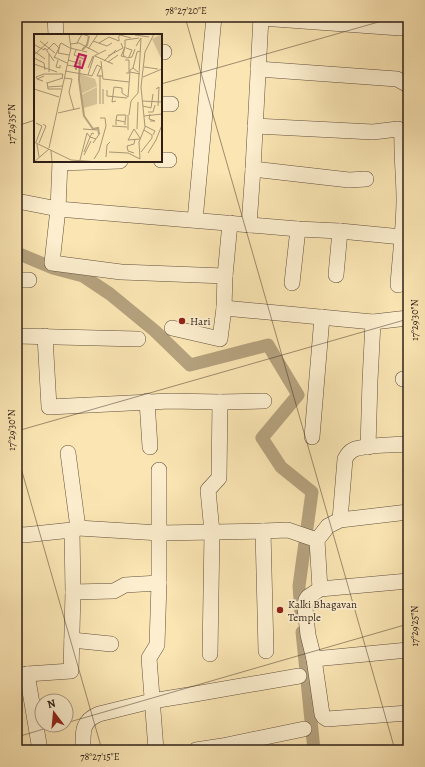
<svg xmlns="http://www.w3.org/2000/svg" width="425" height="767" font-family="Alegreya,serif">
<rect width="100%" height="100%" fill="#fae5b3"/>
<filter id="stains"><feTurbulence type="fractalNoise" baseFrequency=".005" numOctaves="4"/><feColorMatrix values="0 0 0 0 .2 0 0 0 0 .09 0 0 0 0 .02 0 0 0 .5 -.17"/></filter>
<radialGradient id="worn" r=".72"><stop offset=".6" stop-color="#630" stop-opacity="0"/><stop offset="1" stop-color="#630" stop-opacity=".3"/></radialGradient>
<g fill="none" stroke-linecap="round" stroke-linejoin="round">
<g stroke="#b5a27e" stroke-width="13">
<polyline points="17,253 53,268 83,276 110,294 155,331 190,365 268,345 298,395 262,438 281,467 312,492 299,586 301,613"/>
<polyline points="302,632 314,750"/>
</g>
<g stroke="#62503d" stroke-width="16">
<g id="minor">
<polyline points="55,17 56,35"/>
<polyline points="261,18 400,28"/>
<polyline points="161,52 164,52"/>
<polyline points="258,69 397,79 408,85"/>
<polyline points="161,104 171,104"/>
<path d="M255,126L373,132L398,129L402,131C401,154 404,176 404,199C404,227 400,256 398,285"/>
<polyline points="161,160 169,160"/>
<polyline points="60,161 58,209 52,263 121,272 225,276"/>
<polyline points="60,163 120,161"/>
<polyline points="253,169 349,180 366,179"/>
<polyline points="17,201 58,209 298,229 340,231 402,237"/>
<polyline points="195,220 214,17"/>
<polyline points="249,225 253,169 261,17"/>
<polyline points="336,275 340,231"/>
<polyline points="17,280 29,280"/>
<polyline points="292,283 298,229"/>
<polyline points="224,308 373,322 408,318"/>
<polyline points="172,328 220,339 224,308 225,276 230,223"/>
<polyline points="17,336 138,339"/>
<polyline points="45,336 49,407 170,401 220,402 264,401"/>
<polyline points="403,379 408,379"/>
<polyline points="147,401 150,447"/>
<polyline points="312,437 322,317"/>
<polyline points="368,447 370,381 373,322"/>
<polyline points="68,453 78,528"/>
<path d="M340,520L345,459C347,455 349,452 353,450C363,445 395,445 408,444"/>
<polyline points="263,531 266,651"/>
<polyline points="17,534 24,535 72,530 78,528 160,533 263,531 288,530 317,540"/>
<polyline points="408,581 320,589 308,597 306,600 305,608 308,635 314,659 322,714 324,717 327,719 408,713"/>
<polyline points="320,589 317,540 328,526 340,520 408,512"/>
<polyline points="73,592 114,591 125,585 159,583"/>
<polyline points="72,640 111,644"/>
<polyline points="210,654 212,532 208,490 219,478 220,402"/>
<polyline points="314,659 408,650"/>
<polyline points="27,674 71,671 73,592 72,530"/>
<polyline points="18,676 27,674 40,750"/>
<path d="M83,750C83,733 81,721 99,714L152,701L195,694L299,676"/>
<polyline points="156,750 149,658 157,645 159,583 159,470"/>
<polyline points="196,750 222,746 304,729"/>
</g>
</g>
<use href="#minor" stroke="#fceece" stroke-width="15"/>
</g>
<path fill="none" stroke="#2f1f16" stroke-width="1" stroke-opacity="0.45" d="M185,17L395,750M161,84L396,17M17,126L35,120M17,431L408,319M17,454L102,750M66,723L408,624M17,737L57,725"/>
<g fill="#8f2418" stroke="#fceece" stroke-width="1.5">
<circle cx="182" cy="321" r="4"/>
<circle cx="280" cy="610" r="4"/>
</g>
<g text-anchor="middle" stroke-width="3.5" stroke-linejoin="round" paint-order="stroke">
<g font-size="11" fill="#2f1f16" stroke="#fceece" text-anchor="start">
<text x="190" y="325">Hari</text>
<text x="288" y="608">Kalki Bhagavan<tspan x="288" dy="13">Temple</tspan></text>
</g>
</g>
<g transform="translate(34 34)">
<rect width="128" height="128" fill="#fae5b3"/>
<path d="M128,0V23L127,24L118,5ZM46,40L61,45L63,52L47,60ZM63,53V70L50,74L47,61Z" fill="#d7c398"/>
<path fill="none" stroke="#b5a27e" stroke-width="2" d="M48,16L53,11L55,2M46,26L45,46L50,82L59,95L64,94L65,100"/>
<path fill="none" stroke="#a99674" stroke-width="1" d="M101,1L115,3M84,4L86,1L97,4M6,7L21,19M59,7L73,12L78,9M43,9L48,0L54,2M65,9L75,3L85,7V4M36,10L45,9L64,19M1,11L10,16L11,14L20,27M26,11L24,19L35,21M25,12L27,9L36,14M91,13V6L105,4M36,14L53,18M92,14L98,16L95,23M54,15L64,0M13,16L20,9L25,14L20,24M42,16L40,21L50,25M0,17L11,25M15,20V38M0,21L14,8M61,22L79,30M74,22L89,14L87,9M20,23L33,29M91,23L87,22L91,13L89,21L93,24L98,23L101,15M0,24L10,29L11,36M24,26L22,33L26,34V31M34,26L47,30M91,26H95V39H92M67,27L69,45L95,48M70,27L82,16M74,28L84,21M0,30L23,38M33,31L43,33L42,36L41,33M110,33L124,35M54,34L59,22M99,34L103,18L106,17M31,37L54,41L60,22L72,16M104,38L99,34L96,36V38L106,40M54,41L58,42L63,31L67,33L63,42H68M66,41V70M109,43L128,35M30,44L38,45L35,58L40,76M3,45L2,43L10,40H29L28,44M9,47L3,45L10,42M13,48L14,55H27M13,49L29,44M14,53L28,52M0,55L25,63M69,55V70M122,55L125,53L124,72M73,56V62L93,64M94,63L96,38M82,67L78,68L80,53L88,54V59L94,63M108,67L128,68M109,72L117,74L119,60M114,78H119L121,71M24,79L46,74M94,81V96M95,81L97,67L104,59L107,4L102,12M110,82L128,80M82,86L83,81H92L91,88M116,87H121L115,85L116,80M2,89L8,92L2,108M82,91V86L91,88V91M78,92L93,93M111,92L121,97L119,101M49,95L63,96M103,95L104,68M110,96L118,101V104M60,100L58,99L56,103L62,105M106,104L100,95L94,106L106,105M122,106L128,91M0,108L37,126L65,128M5,109L12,92L9,90M59,109L66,99M3,110L5,123M15,114L37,14L35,0M17,116L18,128M50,118L56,103L53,99M75,118L94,119L106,125M107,118L118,104M100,119L94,117L93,112L100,110L101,105M114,119L122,106M50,121L57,107M72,123L73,111L76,108M60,125L65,117L72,92L71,84H66M106,125L105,108L111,93L107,53L111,18L120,0M46,126L53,99M0,128L15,115"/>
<path fill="#c2185b" fill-opacity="0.15" stroke="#c2185b" stroke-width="2" d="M45,20L52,22L48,34L41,32Z"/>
<rect width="128" height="128" fill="none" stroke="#2f1f16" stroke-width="2"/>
</g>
<rect width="425" height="767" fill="none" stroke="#fae5b3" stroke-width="44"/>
<g transform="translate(54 713) rotate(344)"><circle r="19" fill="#fceece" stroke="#aa9b84"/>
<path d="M0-3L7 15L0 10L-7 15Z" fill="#8f2418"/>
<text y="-6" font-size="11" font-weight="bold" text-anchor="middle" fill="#2f1f16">N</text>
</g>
<rect x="22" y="22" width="381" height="723" fill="none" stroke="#2f1f16" stroke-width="1.5"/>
<g font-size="10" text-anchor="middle" fill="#2f1f16">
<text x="186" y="14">78°27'20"E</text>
<text transform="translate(11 124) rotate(-90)" y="4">17°29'35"N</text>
<text transform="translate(414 320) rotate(-90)" y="4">17°29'30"N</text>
<text transform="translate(11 430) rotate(-90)" y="4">17°29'30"N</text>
<text transform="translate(414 626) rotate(-90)" y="4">17°29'25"N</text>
<text x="100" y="760">78°27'15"E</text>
</g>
<rect width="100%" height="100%" filter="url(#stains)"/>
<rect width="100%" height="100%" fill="url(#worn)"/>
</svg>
